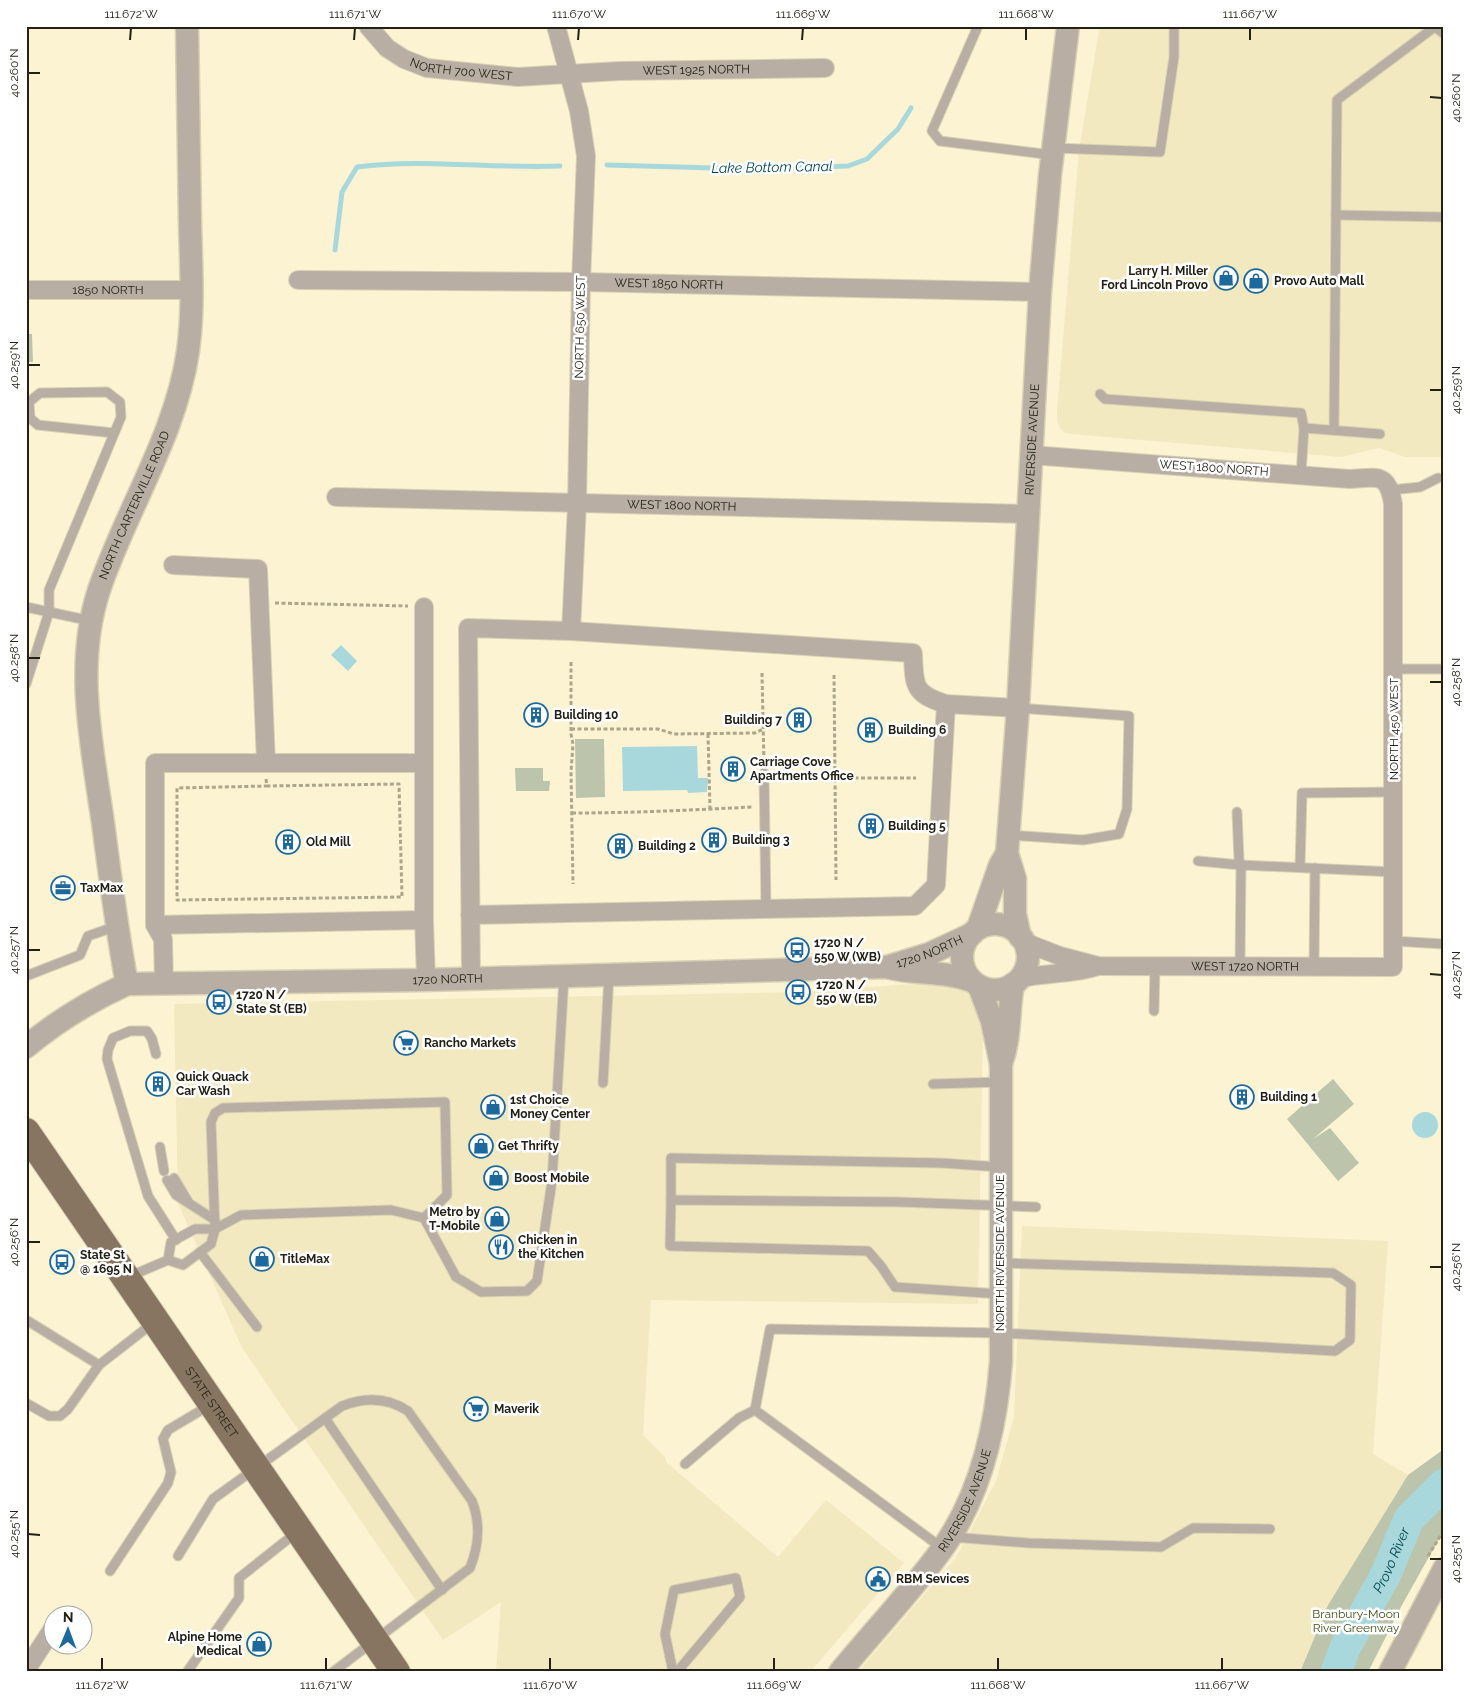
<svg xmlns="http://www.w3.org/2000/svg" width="1470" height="1698" font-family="Raleway,sans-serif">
<rect width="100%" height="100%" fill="#fbf3d2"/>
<g fill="#f2e9c0">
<polygon points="1100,26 1444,26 1444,457 1405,457 1379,448 1341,457 1071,434 1065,433 1060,428 1057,421 1057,411 1079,150"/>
<polygon points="938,982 958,987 968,994 974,1002 983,1026 978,1304 651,1300 643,1435 665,1457 666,1462 778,1557 826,1500 904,1563 810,1672 496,1672 501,1602 443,1640 242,1348 178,1203 174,1004 804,992"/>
<polygon points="1022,1226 1388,1241 1373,1454 1408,1475 1328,1605 1300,1672 858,1672 957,1556 996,1481 1014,1417"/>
</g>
<g fill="#bcc5ac">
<polygon points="26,334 32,334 33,362 26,362"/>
<polygon points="575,739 604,739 605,797 576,798"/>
<polygon points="515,768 543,768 543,781 550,781 549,791 516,791"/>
<polygon points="1333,1079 1354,1104 1313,1139 1330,1128 1359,1163 1338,1181 1287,1119"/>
<polygon points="1444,1449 1444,1530 1402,1605 1368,1672 1300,1672 1328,1605 1408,1475"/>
</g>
<g fill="#a9d8dc">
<polygon points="341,645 357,661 348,671 331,655"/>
<polygon points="697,746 698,778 708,778 707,792 688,793 687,790 623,791 622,747"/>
<circle cx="1425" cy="1125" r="13"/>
</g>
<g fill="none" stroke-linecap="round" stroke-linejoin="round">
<g stroke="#a9d8dc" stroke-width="5">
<polyline points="607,165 751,169 848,166 867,159 898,129 911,108"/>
<path d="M335,250L342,192L357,167C424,158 492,169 560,166"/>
</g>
<path stroke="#a9d8dc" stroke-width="31" id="s1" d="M1336,1672L1345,1648L1385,1576L1409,1519L1444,1484"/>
<g stroke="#d8d1b4" stroke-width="11">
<g id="service">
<polyline points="978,26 932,131 940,141 1052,155"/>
<polyline points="1435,27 1444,34"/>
<polyline points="1054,148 1160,152 1174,57 1174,26"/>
<polyline points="1336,215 1444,217"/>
<polyline points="1100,394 1105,399 1301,413 1304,428"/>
<polyline points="1334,430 1337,100 1436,26"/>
<polyline points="1301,474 1304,428 1380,434"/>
<polyline points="1391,490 1420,487 1438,478"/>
<polyline points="26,607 91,621"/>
<polyline points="1394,669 1440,669"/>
<polyline points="26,684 49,612 49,590 121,417 120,402 107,392 40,393 29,402 30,418 38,425 114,433"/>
<polyline points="764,773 766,909"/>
<polyline points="1008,835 1083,840 1119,834 1127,809 1129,716 1018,708"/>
<polyline points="1198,861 1241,865 1239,860 1237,812"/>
<polyline points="1300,867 1302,793 1394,792"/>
<polyline points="1393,941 1444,944"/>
<polyline points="1240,965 1241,865 1394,872"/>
<polyline points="1314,966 1315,868"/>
<polyline points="26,976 80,955 88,936 117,926"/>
<polyline points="1154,1011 1155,965"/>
<polyline points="156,1054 152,1039 147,1031 130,1031 113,1038 108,1050 107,1059 148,1196 176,1240"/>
<polyline points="603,1083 609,976"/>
<polyline points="933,1084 1001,1082"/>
<polyline points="160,1147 164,1171"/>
<polyline points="174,1178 189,1203"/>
<polyline points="167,1180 176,1195 215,1220"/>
<polyline points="671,1200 671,1158 941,1163 1000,1167"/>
<polyline points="424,1218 447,1195 445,1102 223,1108 215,1113 211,1122 215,1229 241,1215 391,1210 424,1218 456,1277 481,1292 527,1291 537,1281 552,1181 564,977"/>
<polyline points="200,1252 257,1327"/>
<polyline points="128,1277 168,1260 183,1265 211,1244 215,1229 195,1229 171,1242 168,1260"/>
<polyline points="1000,1294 895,1287 881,1266 868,1251 670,1246 671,1200 899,1202 1036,1207"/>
<polyline points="28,1321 99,1365 153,1323"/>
<polyline points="26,1403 49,1416 60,1416 68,1409 99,1365"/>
<polyline points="325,1418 442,1590"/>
<polyline points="685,1464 739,1418 755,1410"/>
<polyline points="952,1537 1028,1543 1161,1547 1193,1528 1270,1529"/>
<polyline points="942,1548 755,1410 770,1329 1001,1333 1335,1351 1350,1340 1351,1285 1333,1273 1002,1263"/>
<path d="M178,1556L213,1499L342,1406C365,1397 387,1397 408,1411L472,1501C481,1524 479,1545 470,1568L333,1672"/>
<polyline points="110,1571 168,1483 171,1472 163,1439 168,1430 210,1405"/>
<polyline points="187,1672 239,1598 239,1578 297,1532"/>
<polyline points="673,1672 665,1634 674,1590 736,1578 740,1597 677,1672"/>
</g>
</g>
<g stroke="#d8d1b4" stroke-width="20">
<g id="minor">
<path id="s2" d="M368,26L387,48L404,59L427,68L518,77L619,71L825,68"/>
<polyline points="556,26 579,111 586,156 581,282 577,504 571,631"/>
<path id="s3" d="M298,280L581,282L1040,292"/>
<path id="s4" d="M26,290H191"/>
<path id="s5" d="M336,497L1028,514"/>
<polyline points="173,565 258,569 266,763"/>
<polyline points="946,704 1018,708"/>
<path d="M470,915L915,906L936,885L946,704C913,694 914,685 913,653L571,631L468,628L471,979"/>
<polyline points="424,920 426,980"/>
<polyline points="155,925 155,763 424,763"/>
<path id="s6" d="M1024,942L1060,956L1098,966L1393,967V504C1388,471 1376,478 1349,479L1031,455"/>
<path d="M1018,979C1045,972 1072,975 1098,966"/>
<polyline points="164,984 163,939 155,925 424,920 424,607"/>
<polyline points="26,1670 52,1630"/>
</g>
</g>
<g stroke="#d8d1b4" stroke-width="25">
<g id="tertiary">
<circle cx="995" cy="957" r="33"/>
<polyline points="978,928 1000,865 1007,853"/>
<path id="s7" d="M1020,937L1015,914V879L1007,853L1018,708L1040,292L1050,175L1068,26"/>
<path id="s8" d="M890,966L929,954L972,934"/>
<path id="s9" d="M127,984C117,931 110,877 103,823C92,746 74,666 99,590C126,510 176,435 188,351C194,309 191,265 190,223C189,157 188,92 187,26"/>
<path id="s10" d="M26,1047C57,1021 90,1001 127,984L426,980L886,967C916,975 942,970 972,981"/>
<path d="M1001,1064C1011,1037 1008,1011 1013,984"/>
<path id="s11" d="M840,1672C872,1633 907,1596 937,1556C980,1500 996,1430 1001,1361V1064L992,1021L979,986"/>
<polyline points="1390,1672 1444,1569"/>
</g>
</g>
<g stroke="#d8d1b4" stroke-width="30">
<g id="primary">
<path id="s12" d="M26,1132L396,1672"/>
</g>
</g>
<g stroke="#aba58c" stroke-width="3" stroke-dasharray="4 2.5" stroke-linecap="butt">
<polyline points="275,603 408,606"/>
<polyline points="571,662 571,734 573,744 571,772 573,884"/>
<polyline points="762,673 764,763"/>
<polyline points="834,675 836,880"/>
<polyline points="571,729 658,729 674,734 755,733 763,729"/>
<polyline points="708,734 710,809"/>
<polyline points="835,778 916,778"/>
<polyline points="266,779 267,786 399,784 402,897 177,900 177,788 267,786"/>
<path d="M572,813C632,813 692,810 752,807"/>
<polyline points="1428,1556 1444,1530"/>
</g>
<use href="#service" stroke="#b8aea3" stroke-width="9"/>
<use href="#minor" stroke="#b8aea3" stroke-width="18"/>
<use href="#tertiary" stroke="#b8aea3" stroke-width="22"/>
<use href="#primary" stroke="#877561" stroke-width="28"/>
</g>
<path fill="none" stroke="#232115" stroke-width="2" d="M130,40L131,28M354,40L355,28M578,40L579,28M802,40L803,28M1026,40V28M1250,40V28M28,73H40M1430,97L1442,98M28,365H40M1430,390H1442M28,658H40M1430,682H1442M28,950H40M1430,974L1442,975M28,1242H40M1430,1267H1442M28,1534L40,1535M1430,1559H1442M102,1670V1658M326,1670V1658M550,1670V1658M774,1670V1658M998,1670V1658M1222,1670V1658"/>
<defs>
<g id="shop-ring" transform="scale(1.25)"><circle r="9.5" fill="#fff" stroke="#1d699c" stroke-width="1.5"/><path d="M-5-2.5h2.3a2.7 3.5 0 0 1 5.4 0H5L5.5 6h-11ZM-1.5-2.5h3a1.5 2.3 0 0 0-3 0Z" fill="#1d699c"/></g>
<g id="building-ring" transform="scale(1.25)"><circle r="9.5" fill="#fff" stroke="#1d699c" stroke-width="1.5"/><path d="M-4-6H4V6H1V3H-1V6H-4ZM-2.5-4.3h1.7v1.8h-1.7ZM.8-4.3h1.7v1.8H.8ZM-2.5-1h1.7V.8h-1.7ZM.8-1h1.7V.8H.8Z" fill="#1d699c"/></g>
<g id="office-ring" transform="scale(1.25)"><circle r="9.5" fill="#fff" stroke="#1d699c" stroke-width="1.5"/><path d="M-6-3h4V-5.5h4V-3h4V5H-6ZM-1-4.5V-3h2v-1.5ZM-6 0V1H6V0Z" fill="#1d699c"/></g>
<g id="bus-ring" transform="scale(1.25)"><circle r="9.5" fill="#fff" stroke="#1d699c" stroke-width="1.5"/><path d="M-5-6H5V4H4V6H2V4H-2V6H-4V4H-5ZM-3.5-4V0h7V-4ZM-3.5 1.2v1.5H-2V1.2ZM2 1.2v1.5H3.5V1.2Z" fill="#1d699c"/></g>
<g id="supermarket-ring" transform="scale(1.25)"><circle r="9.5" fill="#fff" stroke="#1d699c" stroke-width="1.5"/><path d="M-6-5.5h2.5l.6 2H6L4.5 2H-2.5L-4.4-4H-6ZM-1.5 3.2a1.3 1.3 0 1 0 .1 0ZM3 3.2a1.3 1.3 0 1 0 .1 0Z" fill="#1d699c"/></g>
<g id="restaurant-ring" transform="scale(1.25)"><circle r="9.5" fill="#fff" stroke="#1d699c" stroke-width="1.5"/><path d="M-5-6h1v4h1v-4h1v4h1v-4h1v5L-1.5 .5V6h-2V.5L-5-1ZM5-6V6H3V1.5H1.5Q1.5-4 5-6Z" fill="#1d699c"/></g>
<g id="civic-ring" transform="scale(1.25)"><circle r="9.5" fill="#fff" stroke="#1d699c" stroke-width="1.5"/><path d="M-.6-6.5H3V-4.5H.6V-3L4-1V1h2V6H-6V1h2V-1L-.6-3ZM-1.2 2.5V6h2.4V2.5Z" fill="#1d699c"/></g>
</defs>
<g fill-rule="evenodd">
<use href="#shop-ring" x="1226" y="278"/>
<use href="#shop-ring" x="1256" y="281"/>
<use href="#building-ring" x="536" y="715"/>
<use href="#building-ring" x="799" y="720"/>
<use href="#building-ring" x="870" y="730"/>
<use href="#building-ring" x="733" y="769"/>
<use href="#building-ring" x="871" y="826"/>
<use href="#building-ring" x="714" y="840"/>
<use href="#building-ring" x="288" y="842"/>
<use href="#building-ring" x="620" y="846"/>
<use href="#office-ring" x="63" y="888"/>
<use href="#bus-ring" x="797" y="950"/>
<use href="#bus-ring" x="798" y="992"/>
<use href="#bus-ring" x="219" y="1002"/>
<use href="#supermarket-ring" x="406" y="1043"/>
<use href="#building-ring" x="158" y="1084"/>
<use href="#building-ring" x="1242" y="1097"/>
<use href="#shop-ring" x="493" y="1107"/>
<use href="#shop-ring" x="481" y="1146"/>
<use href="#shop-ring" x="496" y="1178"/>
<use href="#shop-ring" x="497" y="1219"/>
<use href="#restaurant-ring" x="501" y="1247"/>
<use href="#shop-ring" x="262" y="1259"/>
<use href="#bus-ring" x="62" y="1262"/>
<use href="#supermarket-ring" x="476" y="1409"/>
<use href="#civic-ring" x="878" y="1579"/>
<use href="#shop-ring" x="259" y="1644"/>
</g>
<g text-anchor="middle" stroke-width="5" stroke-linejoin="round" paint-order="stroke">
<g font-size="12" fill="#232115" stroke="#fff">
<text dy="4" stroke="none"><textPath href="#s2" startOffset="108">NORTH 700 WEST</textPath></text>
<text dy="4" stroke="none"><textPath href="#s2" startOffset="344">WEST 1925 NORTH</textPath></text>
<text dy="4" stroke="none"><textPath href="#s3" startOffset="371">WEST 1850 NORTH</textPath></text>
<text dy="4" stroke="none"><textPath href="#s4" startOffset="82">1850 NORTH</textPath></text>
<text transform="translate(580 327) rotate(-89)" y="4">NORTH 650 WEST</text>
<text dy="4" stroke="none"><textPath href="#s7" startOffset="500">RIVERSIDE AVENUE</textPath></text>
<text transform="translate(1214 468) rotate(4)" y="4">WEST 1800 NORTH</text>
<text dy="4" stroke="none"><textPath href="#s9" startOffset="490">NORTH CARTERVILLE ROAD</textPath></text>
<text dy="4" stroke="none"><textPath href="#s5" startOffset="346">WEST 1800 NORTH</textPath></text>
<text transform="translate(1394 729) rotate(-90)" y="4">NORTH 450 WEST</text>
<text dy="4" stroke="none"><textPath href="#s8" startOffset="42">1720 NORTH</textPath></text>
<text dy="4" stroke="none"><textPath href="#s6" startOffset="225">WEST 1720 NORTH</textPath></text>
<text dy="4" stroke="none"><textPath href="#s10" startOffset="440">1720 NORTH</textPath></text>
<text transform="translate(1000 1253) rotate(-90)" y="4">NORTH RIVERSIDE AVENUE</text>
<text dy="4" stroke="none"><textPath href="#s12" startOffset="328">STATE STREET</textPath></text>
<text dy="4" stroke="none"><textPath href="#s11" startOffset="214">RIVERSIDE AVENUE</textPath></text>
</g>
<g font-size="12" font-weight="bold" fill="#232115" stroke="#fff" text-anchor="start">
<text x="1208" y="275" text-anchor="end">Larry H. Miller<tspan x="1208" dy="14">Ford Lincoln Provo</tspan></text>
<text x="1274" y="285">Provo Auto Mall</text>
<text x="554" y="719">Building 10</text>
<text x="782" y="724" text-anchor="end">Building 7</text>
<text x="888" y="734">Building 6</text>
<text x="750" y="766">Carriage Cove<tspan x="750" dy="14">Apartments Office</tspan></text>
<text x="888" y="830">Building 5</text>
<text x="732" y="844">Building 3</text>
<text x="306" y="846">Old Mill</text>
<text x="638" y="850">Building 2</text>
<text x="80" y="892">TaxMax</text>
<text x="814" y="947">1720 N /<tspan x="814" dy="14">550 W (WB)</tspan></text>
<text x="816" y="989">1720 N /<tspan x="816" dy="14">550 W (EB)</tspan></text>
<text x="236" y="999">1720 N /<tspan x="236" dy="14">State St (EB)</tspan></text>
<text x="424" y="1047">Rancho Markets</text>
<text x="176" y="1081">Quick Quack<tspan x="176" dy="14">Car Wash</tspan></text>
<text x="1260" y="1101">Building 1</text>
<text x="510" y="1104">1st Choice<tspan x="510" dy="14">Money Center</tspan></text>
<text x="498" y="1150">Get Thrifty</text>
<text x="514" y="1182">Boost Mobile</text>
<text x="480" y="1216" text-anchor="end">Metro by<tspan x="480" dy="14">T-Mobile</tspan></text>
<text x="518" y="1244">Chicken in<tspan x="518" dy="14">the Kitchen</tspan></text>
<text x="80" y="1259">State St<tspan x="80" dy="14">@ 1695 N</tspan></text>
<text x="280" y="1263">TitleMax</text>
<text x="494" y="1413">Maverik</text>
<text x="896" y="1583">RBM Sevices</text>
<text x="242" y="1641" text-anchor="end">Alpine Home<tspan x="242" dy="14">Medical</tspan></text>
</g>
<g font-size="12" fill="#42501b" stroke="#fff">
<text x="1356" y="1618">Branbury-Moon<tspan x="1356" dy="14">River Greenway</tspan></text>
</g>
<g font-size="14" font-style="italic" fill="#00484e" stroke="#fff">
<text transform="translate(772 167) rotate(-1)" y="5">Lake Bottom Canal</text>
<text dy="5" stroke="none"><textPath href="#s1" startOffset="125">Provo River</textPath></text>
</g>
</g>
<rect width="1470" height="1698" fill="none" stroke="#ffffff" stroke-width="55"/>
<g transform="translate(68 1630) rotate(1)"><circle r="24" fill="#ffffff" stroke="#a7a6a1"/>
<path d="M0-4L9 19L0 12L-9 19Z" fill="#1d699c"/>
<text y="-8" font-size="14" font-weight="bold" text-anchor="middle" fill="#232115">N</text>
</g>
<rect x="28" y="28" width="1414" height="1642" fill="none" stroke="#232115" stroke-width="2"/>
<g font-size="12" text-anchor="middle" fill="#232115">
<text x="131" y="18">111.672°W</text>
<text x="355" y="18">111.671°W</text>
<text x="579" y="18">111.670°W</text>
<text x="803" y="18">111.669°W</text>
<text x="1026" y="18">111.668°W</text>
<text x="1250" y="18">111.667°W</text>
<text transform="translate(14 73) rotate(-90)" y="4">40.260°N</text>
<text transform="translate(1456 98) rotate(-90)" y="4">40.260°N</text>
<text transform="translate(14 365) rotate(-90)" y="4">40.259°N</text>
<text transform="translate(1456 390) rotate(-90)" y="4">40.259°N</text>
<text transform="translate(14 658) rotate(-90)" y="4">40.258°N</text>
<text transform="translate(1456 682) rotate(-90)" y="4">40.258°N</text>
<text transform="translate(14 950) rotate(-90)" y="4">40.257°N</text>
<text transform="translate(1456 975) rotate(-90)" y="4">40.257°N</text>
<text transform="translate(14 1242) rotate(-90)" y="4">40.256°N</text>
<text transform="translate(1456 1267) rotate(-90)" y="4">40.256°N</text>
<text transform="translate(14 1534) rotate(-90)" y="4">40.255°N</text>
<text transform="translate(1456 1559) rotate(-90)" y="4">40.255°N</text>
<text x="102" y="1689">111.672°W</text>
<text x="326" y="1689">111.671°W</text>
<text x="550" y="1689">111.670°W</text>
<text x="774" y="1689">111.669°W</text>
<text x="998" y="1689">111.668°W</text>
<text x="1222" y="1689">111.667°W</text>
</g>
</svg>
